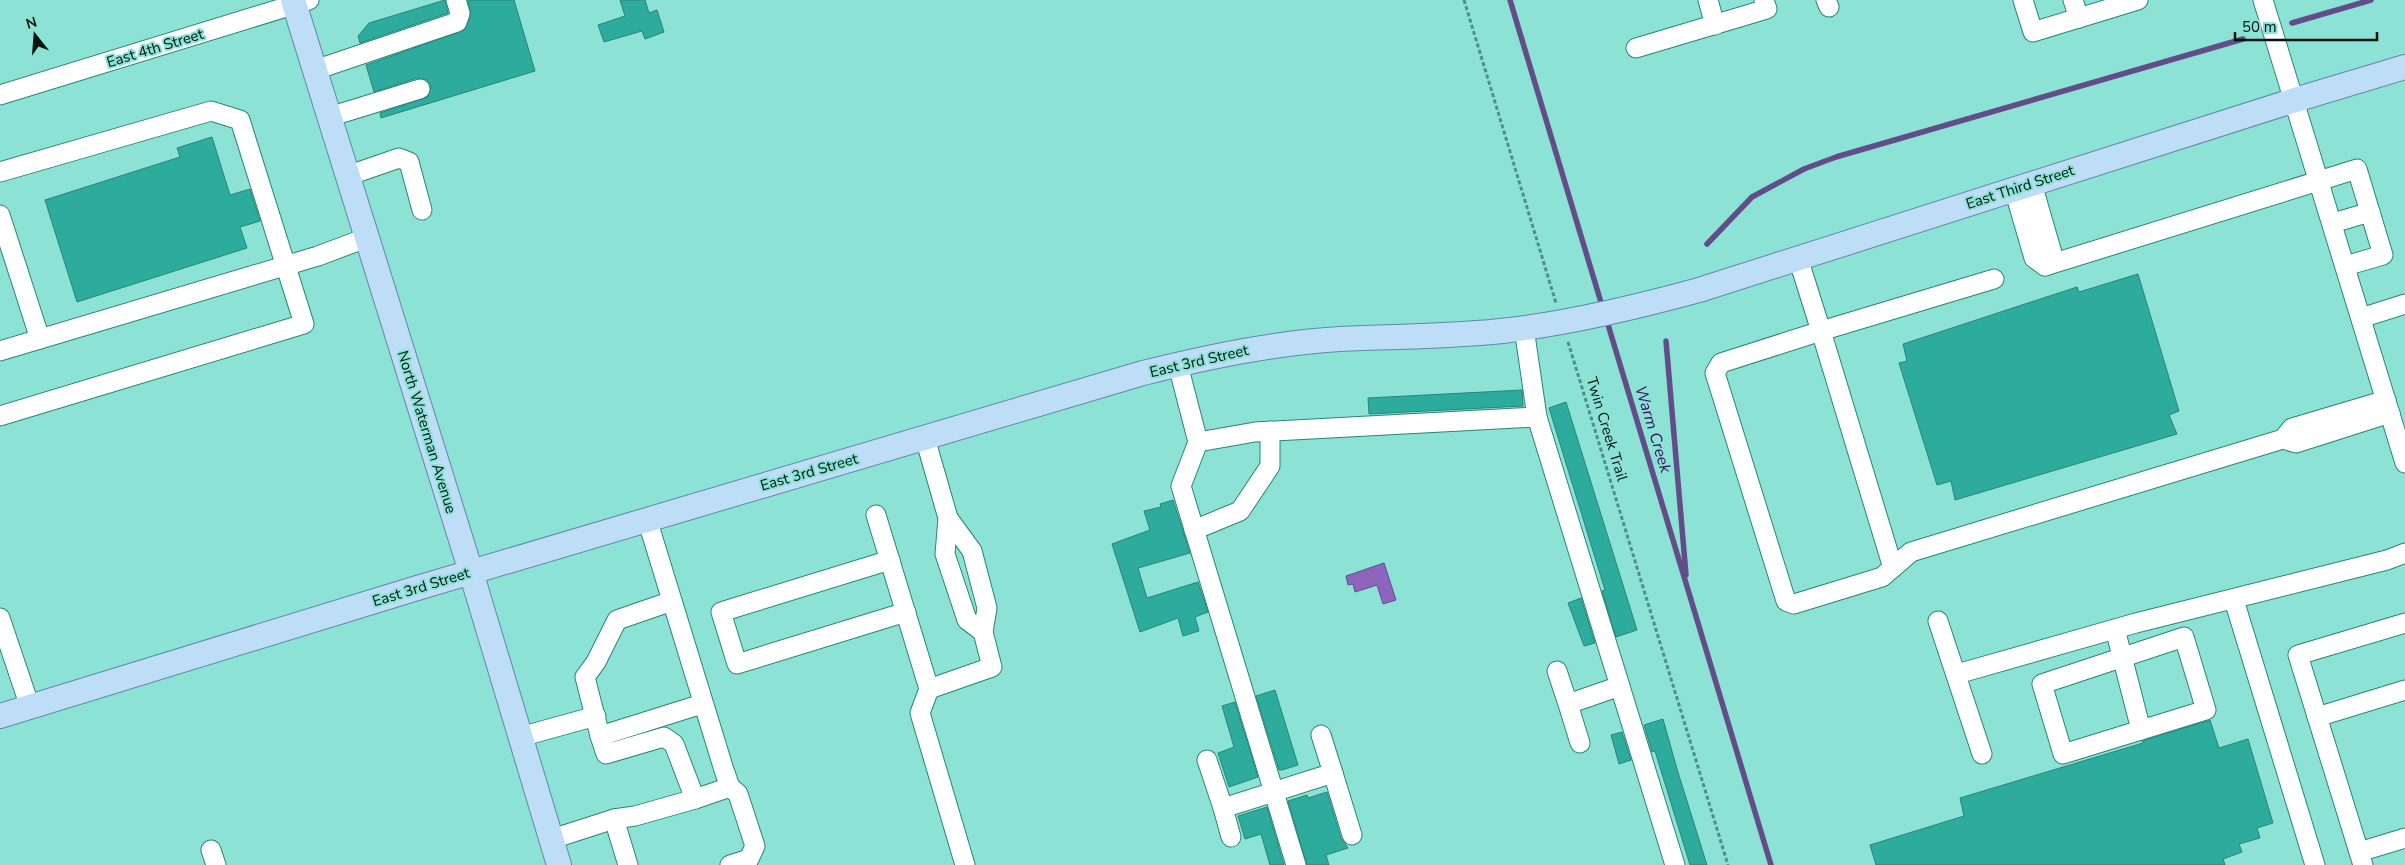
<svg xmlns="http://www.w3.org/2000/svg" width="2405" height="865" font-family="'Nunito Sans',sans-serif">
<rect width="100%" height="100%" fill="#8be2d5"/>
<polygon fill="#8e65bc" stroke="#634d89" points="1384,563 1396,600 1383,604 1377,585 1355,592 1353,584 1348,585 1346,576"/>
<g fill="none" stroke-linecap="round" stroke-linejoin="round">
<g stroke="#634d89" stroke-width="5.5">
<polyline points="1510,0 1603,309"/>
<polyline points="2292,23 2371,0"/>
<polyline points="1707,244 1752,197 1804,169 1836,157 2243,39"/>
<polyline points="1606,318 1771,865"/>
<polyline points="1666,341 1686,575"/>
</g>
</g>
<g fill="#2dab9d" stroke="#29857b">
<polygon points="445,0 448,13 360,43 358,36 369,23"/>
<polygon points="468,0 514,0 535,71 381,118 380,113 428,97 431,86 427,80 417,78 374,92 366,65 465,30 471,16"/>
<polygon points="620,0 645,0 649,13 657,10 664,32 645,39 642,31 604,42 598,25 625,16"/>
<polygon points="212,137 230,195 250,189 260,221 240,227 247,248 77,302 45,200 180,157 177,148"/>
<polygon points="2138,274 2179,411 2169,415 2177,434 1955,500 1951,481 1937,485 1899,363 1907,361 1903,344 2077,287 2079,292"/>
<polygon points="1522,390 1523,406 1369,414 1368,398"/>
<polygon points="1566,402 1637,630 1616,637 1602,591 1605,590 1549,408"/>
<polygon points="1173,500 1190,553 1138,568 1147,598 1198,582 1208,612 1195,617 1199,631 1183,636 1178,618 1140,632 1112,544 1150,530 1144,511 1161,507 1160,504"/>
<polygon points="1581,598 1595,643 1584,646 1568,603"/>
<polygon points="1275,690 1298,765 1282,770 1279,770 1256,696"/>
<polygon points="1235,702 1258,777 1229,787 1218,753 1234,747 1222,706"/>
<polygon points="1663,719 1677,769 1707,865 1690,865 1655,751 1652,752 1644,725"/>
<polygon points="2210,720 2219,748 2248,739 2273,823 2257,828 2260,838 2239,844 2242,852 2223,859 2225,865 1876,865 1870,845 1964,816 1960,798 2143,743 2142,741"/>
<polygon points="1622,732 1631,760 1619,764 1611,735"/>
<polygon points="1327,792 1341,838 1348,848 1326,855 1329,865 1307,865 1288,801 1307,795 1308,798"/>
<polygon points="1267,807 1284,865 1270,865 1261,834 1245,839 1238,816"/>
</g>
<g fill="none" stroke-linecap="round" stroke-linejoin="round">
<g stroke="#29857a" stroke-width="21">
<g id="minor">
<polyline points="1708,0 1715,25"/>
<polyline points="1826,0 1829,7"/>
<polyline points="2023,0 2033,32 2138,0"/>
<polyline points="2073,0 2079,18"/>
<polyline points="2263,0 2405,463"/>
<polyline points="1636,48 1767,9 1764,0"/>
<polyline points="315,70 457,22 460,13 456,0"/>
<polyline points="0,95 309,0"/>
<polyline points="329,117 420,89"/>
<polyline points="0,172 211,111 240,120 304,324 0,416"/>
<polyline points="347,176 399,158 409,162 422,210"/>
<polyline points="2014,189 2034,258 2045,266 2052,253 2032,184"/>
<polyline points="0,215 40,339"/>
<polyline points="2333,223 2370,212"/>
<polyline points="1798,258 1821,331 1994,279"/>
<polyline points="2045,266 2357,169 2383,255 2345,266"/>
<polyline points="2361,318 2405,304"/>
<polyline points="1524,328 1537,417"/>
<polyline points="0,351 318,256 366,238"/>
<polyline points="1178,365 1198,442 1181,486 1296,865"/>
<polyline points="925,438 948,518 945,554 967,620 983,632"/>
<polyline points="2283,439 2292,428 2386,400"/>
<polyline points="1198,442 1255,432 1537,417 1675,865"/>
<polyline points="876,515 929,689 992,667 983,632 987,608 972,551 948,518"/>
<polyline points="647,519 724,770 730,787 738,794 755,846 749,859 730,865"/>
<polyline points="1194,530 1240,511 1270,466 1270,431"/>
<polyline points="890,560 721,612 737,664 906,612"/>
<polyline points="1893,568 1821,331 1721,363 1715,373 1786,601 1794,604 1882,577 1911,552 2283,439 2296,443 2390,413"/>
<polyline points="2234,600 2315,865"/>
<polyline points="672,601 617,620 596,662 585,677 600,736 702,704"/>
<polyline points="0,618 30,707"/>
<polyline points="1938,621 1982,754"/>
<polyline points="2115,629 2141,730"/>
<polygon points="2184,637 2206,710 2063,754 2042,684"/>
<polyline points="1557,671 1568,704 1620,686"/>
<polyline points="1957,674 2136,623 2387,560 2405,553"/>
<polyline points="929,689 920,713 965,865"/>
<polyline points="1568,704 1580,743"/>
<polyline points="2317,717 2405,690"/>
<polyline points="1321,735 1333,773"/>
<polyline points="600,736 606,754 664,737 674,744 695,799"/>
<polyline points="520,737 596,716"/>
<polyline points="1207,760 1223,808 1333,773 1352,835"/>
<polyline points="1223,808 1231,837"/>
<polyline points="614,819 628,865"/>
<polyline points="552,839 614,819 635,816 695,799 730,787"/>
<polyline points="211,850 216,865"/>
<polyline points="2359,852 2405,838"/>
<polyline points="2363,865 2298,655 2405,623"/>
</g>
</g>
<g stroke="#6089a5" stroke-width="26">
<g id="major">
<polyline points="293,0 471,572 559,865"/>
<path d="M0,716L414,589L1143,373C1208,357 1273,343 1340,339C1397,336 1454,337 1510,330C1575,322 1637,307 1699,290L2295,100L2405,67"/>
</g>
</g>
<g stroke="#528e85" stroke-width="3" stroke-dasharray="4 2.5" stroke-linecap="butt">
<polyline points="1464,0 1556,303"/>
<polyline points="1568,342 1728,865"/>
</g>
<use href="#minor" stroke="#fff" stroke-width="19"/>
<use href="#major" stroke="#bedef8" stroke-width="24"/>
</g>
<g text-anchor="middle" stroke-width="4" stroke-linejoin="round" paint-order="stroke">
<g font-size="15" fill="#001512" stroke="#8be2d5">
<text transform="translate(155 48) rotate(-17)" y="5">East 4th Street</text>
<text transform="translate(2020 187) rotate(-18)" y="5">East Third Street</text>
<text transform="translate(1199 361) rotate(-13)" y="5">East 3rd Street</text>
<text transform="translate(1607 429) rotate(73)" y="5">Twin Creek Trail</text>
<text transform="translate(427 432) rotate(73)" y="5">North Waterman Avenue</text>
<text transform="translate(809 472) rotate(-16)" y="5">East 3rd Street</text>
<text transform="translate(421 587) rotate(-17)" y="5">East 3rd Street</text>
</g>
<g font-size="16" font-style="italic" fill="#3a0c5e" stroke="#8be2d5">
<text transform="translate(1654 429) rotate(73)" y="6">Warm Creek</text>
</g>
</g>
<g transform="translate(35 35) rotate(343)" stroke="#8be2d5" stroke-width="4" paint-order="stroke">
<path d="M0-4L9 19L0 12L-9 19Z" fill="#001512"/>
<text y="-8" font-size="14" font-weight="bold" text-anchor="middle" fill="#001512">N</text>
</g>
<path d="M2235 32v8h142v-8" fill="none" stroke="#001512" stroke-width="2.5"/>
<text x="2242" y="32" font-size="15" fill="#001512" stroke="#8be2d5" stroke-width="4" paint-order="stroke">50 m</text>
</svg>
